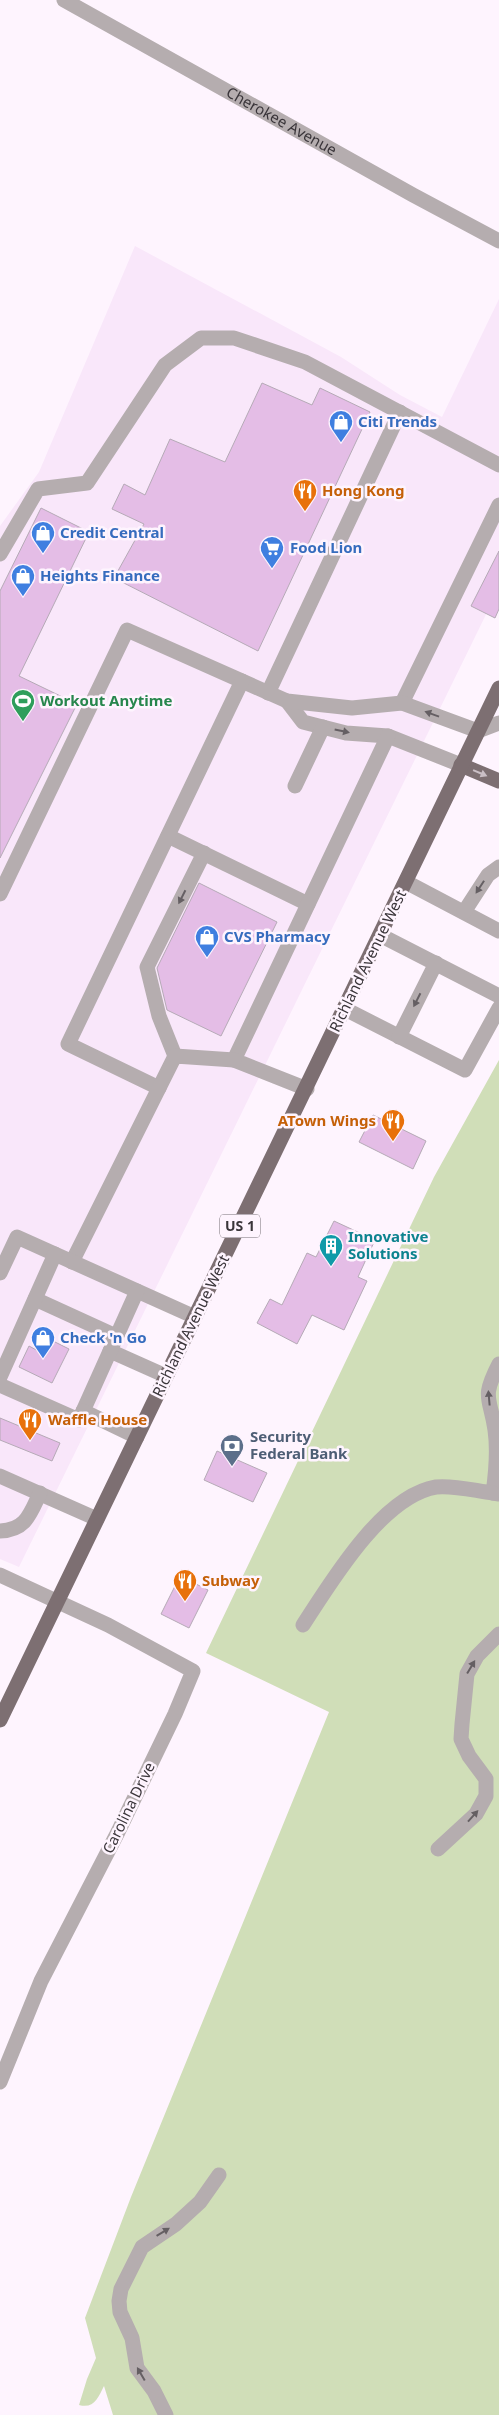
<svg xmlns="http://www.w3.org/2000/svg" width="499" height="2415" font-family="'Noto Sans',sans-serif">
<rect width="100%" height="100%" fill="#fef4fe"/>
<polygon fill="#f9e7fa" points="135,246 341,357 400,395 442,417 499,299 499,588 19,1567 0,1559 0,526 39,472"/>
<path fill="#d0deb8" d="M499,1060V2415H113L104,2386C98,2398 94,2409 79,2405L87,2379L96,2358L85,2318L131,2197L329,1712L206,1653L434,1177Z"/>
<g fill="#e4bde6" stroke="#b5aab6">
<polygon points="262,383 312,405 320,388 370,412 258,651 114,578 144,524 112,509 124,484 145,495 170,439 225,462"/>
<polygon points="41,508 89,532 19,676 77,704 0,858 0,591"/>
<polygon points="499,551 499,609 495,618 471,606"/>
<polygon points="199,883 277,922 221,1036 167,1010 157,968"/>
<polygon points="373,1115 426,1141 413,1169 359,1142"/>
<polygon points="334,1221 375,1240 358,1277 367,1281 344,1330 312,1315 297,1344 257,1323 270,1299 282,1305 307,1253 316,1257"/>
<polygon points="47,1338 69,1349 52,1383 19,1367 29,1346 40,1352"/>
<polygon points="0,1418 60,1443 52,1461 0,1440"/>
<polygon points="217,1451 267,1473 253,1502 204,1480"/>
<polygon points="180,1576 208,1590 189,1628 161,1614"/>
</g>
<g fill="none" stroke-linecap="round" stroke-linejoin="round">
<g stroke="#b5adaf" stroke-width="15">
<path id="s1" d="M64,0L413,195L499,241"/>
<polyline points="0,554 38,489 87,483 165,365 201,338 234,338 305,362 499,465"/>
<polyline points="268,693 400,412"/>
<polyline points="287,701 303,722 346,733 388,736 461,765"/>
<polyline points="402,703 499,505"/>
<polyline points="295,786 323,727"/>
<polyline points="168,836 308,904"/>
<polyline points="406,882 499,931"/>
<polyline points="0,894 127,630 287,701 352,708 402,703 478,731 499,723"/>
<polyline points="464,912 488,875 499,867"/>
<polyline points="380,935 499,996"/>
<polyline points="345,1009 465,1070 499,1008"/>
<polyline points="399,1037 436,963"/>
<polyline points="175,1056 159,1016 147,967 204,853"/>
<polyline points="159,1088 68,1044 242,681"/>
<polyline points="307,1089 234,1060 388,736"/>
<polyline points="72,1262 175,1056 234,1060"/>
<polyline points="0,1273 17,1237 195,1317"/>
<polyline points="35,1299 116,1336"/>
<polyline points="110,1351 166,1376"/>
<path d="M499,1364C481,1399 490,1396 495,1430C498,1451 496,1472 493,1493L499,1494"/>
<polyline points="0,1377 55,1254"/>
<polyline points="0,1385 79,1420 137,1291"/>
<polyline points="83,1411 137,1437"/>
<polyline points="0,1476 97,1519"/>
<path d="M0,1531C26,1530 30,1514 40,1493"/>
<polyline points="0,1575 108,1625 193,1671 175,1714 118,1832 41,1981 0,2082"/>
<path d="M303,1625C331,1582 382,1496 436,1487C454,1485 476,1491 493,1493"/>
<polyline points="438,1849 476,1814 486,1796 486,1779 469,1756 461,1739 462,1724 467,1674 477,1656 499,1634"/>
<polyline points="166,2415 154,2391 137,2368 132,2338 120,2312 119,2301 121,2289 142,2247 176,2224 200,2202 219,2175"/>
</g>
<g stroke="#7d6f72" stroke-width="15">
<polyline points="461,765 499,781"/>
<polyline points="0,1720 499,688"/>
</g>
</g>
<defs><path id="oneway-solid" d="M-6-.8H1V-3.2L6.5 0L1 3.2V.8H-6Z" transform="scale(1.25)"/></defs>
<g fill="#655f63">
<use href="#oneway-solid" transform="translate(432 714) rotate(-160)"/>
<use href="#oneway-solid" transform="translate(342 731) rotate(12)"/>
<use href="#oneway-solid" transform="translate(480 887) rotate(123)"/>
<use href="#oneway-solid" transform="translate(182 897) rotate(117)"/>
<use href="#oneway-solid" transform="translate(417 1000) rotate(117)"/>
<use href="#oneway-solid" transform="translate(489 1398) rotate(-95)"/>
<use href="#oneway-solid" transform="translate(471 1667) rotate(-59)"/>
<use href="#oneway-solid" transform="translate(473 1816) rotate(-48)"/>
<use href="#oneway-solid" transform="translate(163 2232) rotate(-31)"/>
<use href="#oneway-solid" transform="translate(141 2374) rotate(-120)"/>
</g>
<use fill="#cabfc6" href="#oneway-solid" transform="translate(480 773) rotate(23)"/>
<defs>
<g id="shop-pin" transform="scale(1.25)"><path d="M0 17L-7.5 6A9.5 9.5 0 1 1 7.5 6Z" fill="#3f7fe0" stroke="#fef4fe"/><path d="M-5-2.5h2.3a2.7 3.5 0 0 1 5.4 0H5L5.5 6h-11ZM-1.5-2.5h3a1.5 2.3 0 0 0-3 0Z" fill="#fff"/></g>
<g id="restaurant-pin" transform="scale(1.25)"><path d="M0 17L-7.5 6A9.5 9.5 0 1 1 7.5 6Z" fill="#e8710a" stroke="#fef4fe"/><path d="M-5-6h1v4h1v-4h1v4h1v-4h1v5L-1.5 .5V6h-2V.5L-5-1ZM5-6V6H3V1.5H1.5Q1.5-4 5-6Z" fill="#fff"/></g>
<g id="supermarket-pin" transform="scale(1.25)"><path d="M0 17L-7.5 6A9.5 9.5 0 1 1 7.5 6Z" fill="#3f7fe0" stroke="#fef4fe"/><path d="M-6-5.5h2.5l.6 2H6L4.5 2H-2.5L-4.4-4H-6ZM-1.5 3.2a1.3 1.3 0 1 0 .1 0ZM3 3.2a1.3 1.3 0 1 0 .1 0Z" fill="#fff"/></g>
<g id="stadium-pin" transform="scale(1.25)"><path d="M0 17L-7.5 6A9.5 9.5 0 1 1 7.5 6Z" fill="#2e9e5b" stroke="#fef4fe"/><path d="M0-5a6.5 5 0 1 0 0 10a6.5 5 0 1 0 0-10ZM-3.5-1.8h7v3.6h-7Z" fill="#fff"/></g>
<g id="building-pin" transform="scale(1.25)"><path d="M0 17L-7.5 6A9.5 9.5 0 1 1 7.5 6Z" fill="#0f9aa8" stroke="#fef4fe"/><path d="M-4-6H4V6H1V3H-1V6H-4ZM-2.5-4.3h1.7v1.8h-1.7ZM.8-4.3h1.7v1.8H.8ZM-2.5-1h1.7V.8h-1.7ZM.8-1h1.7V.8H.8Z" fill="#fff"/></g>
<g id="bank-pin" transform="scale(1.25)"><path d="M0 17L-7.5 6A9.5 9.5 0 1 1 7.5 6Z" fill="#5c6f8a" stroke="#fef4fe"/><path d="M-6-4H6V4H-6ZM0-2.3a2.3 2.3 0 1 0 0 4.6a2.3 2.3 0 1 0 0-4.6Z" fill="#fff"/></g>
</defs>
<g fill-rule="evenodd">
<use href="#shop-pin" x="341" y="422"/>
<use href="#restaurant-pin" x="305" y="491"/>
<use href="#shop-pin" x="43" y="533"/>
<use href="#supermarket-pin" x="272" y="548"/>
<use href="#shop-pin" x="23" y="576"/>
<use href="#stadium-pin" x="23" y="701"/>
<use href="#shop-pin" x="207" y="937"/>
<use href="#restaurant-pin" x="393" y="1121"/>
<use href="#building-pin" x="331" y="1246"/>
<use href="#shop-pin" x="43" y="1338"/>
<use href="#restaurant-pin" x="30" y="1420"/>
<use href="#bank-pin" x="232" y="1446"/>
<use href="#restaurant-pin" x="185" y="1581"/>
</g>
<g text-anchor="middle" stroke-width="5" stroke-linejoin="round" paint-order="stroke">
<rect fill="#fef4fe" stroke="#756e75" stroke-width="1" x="220" y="1214.5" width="40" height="23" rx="4"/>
<g font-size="14" font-weight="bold" fill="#3a353a">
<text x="240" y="1231">US 1</text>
</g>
<g font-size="15" fill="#3a353a" stroke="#fef4fe">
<text dy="5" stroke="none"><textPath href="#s1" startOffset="249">Cherokee Avenue</textPath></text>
<text transform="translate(368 961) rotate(-64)" y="5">Richland Avenue West</text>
<text transform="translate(191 1326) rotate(-64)" y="5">Richland Avenue West</text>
<text transform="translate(129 1808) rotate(-64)" y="5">Carolina Drive</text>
</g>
<g font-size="15" font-weight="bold" fill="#366cbe" stroke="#fef4fe" text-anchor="start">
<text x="358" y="427">Citi Trends</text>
<text x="60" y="538">Credit Central</text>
<text x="290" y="553">Food Lion</text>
<text x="40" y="581">Heights Finance</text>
<text x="224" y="942">CVS Pharmacy</text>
<text x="60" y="1343">Check 'n Go</text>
</g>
<g font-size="15" font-weight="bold" fill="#c56008" stroke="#fef4fe" text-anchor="start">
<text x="322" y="496">Hong Kong</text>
<text x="376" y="1126" text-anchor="end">ATown Wings</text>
<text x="48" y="1425">Waffle House</text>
<text x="202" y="1586">Subway</text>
</g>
<g font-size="15" font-weight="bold" fill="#27864d" stroke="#fef4fe" text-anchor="start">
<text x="40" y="706">Workout Anytime</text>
</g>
<g font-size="15" font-weight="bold" fill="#0d838f" stroke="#fef4fe" text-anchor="start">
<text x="348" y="1242">Innovative<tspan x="348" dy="17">Solutions</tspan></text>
</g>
<g font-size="15" font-weight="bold" fill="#4e5e75" stroke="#fef4fe" text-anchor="start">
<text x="250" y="1442">Security<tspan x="250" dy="17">Federal Bank</tspan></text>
</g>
</g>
</svg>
